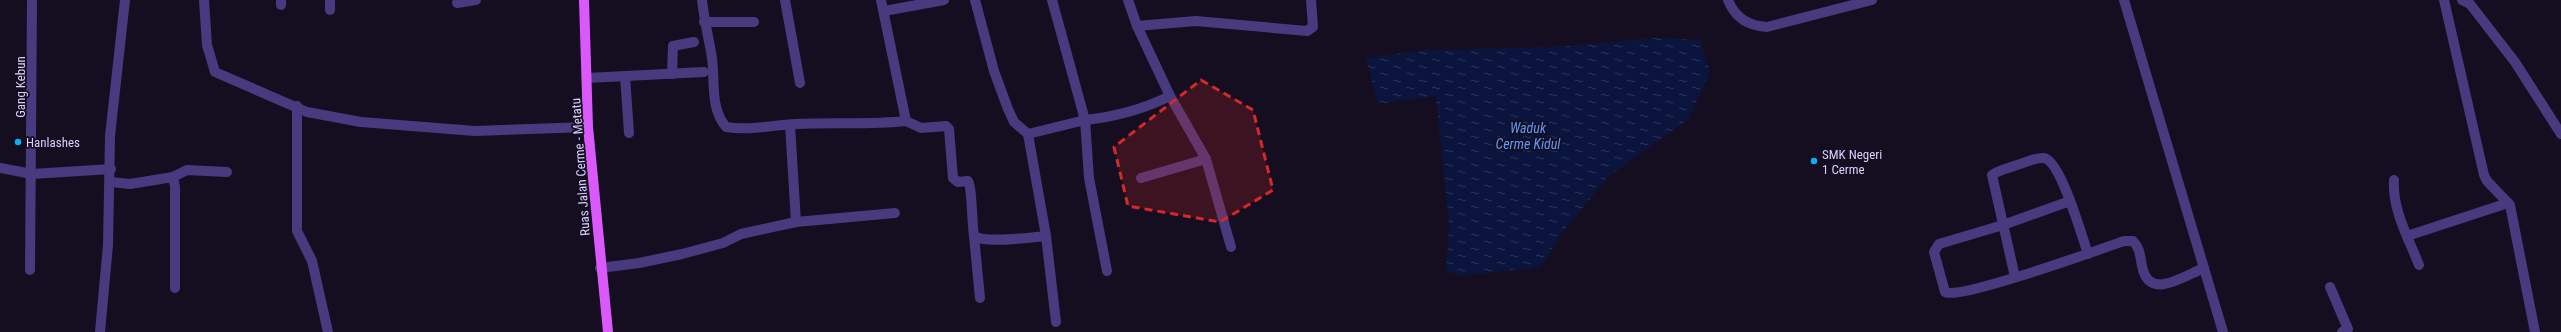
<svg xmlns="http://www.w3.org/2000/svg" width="2561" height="332" font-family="'Roboto Condensed',sans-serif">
<defs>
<pattern id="water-ripples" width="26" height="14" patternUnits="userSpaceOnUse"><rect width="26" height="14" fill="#0b143c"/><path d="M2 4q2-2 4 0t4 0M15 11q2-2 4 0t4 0" fill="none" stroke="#2e3559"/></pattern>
</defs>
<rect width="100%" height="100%" fill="#140e20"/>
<polygon fill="url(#water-ripples)" points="1655,38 1700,40 1710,72 1689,119 1609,176 1562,233 1541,267 1460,276 1446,271 1449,225 1436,96 1378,104 1366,58 1425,50 1556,47"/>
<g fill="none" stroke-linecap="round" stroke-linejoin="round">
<g stroke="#483a7e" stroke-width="10">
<polyline points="204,0 207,45 215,72 307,112 361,122 475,131 588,127"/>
<polyline points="330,0 330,10"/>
<path d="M702,0C704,20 709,39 712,58C715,80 710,109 726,127C750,131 772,125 796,124C833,122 869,125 906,121"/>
<polyline points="785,0 800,83"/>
<path d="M881,0L906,121L921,128L946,126L949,129L953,178L958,182L968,181C972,186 972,225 974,236C987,244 1031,237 1046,236L1028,134L1014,122L1008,109L994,71L975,0"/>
<path d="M1052,0L1085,120C1113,117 1144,109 1170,96"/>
<polyline points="1128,0 1137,26"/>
<path d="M1728,0C1735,18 1748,26 1767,27L1872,0"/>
<polyline points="2124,0 2223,332"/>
<polyline points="2444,0 2484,175 2487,181 2510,205 2535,332"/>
<polyline points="2462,0 2470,4 2515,62 2561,134"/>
<polyline points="457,3 476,0"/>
<polyline points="281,5 281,0"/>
<polyline points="884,11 944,0"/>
<polyline points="704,22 754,22"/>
<polyline points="672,74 673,46 694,42"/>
<polyline points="625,76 629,133"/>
<polyline points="587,78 704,72"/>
<polyline points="297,106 297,231 312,261 328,332"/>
<polyline points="790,125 796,222 895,213"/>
<polyline points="1028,134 1085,120 1089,178 1107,271"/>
<polyline points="0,168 32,174 111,169"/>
<polyline points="173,177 175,187 175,288"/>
<polyline points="1141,178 1206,159"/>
<path d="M2394,180C2392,210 2409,239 2419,265"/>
<polyline points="111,182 130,184 173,177 187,170 227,172"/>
<path d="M2070,201L2003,225L1939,244L1934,252L1945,292C1957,301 2101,249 2124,241H2133C2140,248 2140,256 2142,266C2149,301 2182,277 2204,268"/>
<polyline points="974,236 980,298"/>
<polyline points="1046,236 1056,322"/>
<polyline points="2407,236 2508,203"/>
<polyline points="1231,247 1206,159 1170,96 1137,26 1196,21 1307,31 1313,27 1311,0"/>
<polyline points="600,268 639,263 682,254 723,243 741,234 796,222"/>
<polyline points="30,270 32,0"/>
<path d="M2015,277L1992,175C1999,170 2009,168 2017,165C2025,163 2035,157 2044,158C2061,161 2082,237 2088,254"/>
<polyline points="2330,287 2348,329 2342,332"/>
<polyline points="100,332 108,245 110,136 125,0"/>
</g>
<polyline stroke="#d959fa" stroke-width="10" points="584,0 588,127 608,332"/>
</g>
<path fill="#d62828" fill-opacity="0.2" stroke="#d62828" stroke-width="3" stroke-dasharray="8 5" stroke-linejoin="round" d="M1201,80L1253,110L1273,190L1220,222L1128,206L1114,147Z"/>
<g fill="#08b2f0" stroke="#140e20" stroke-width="1.5">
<circle cx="18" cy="142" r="4"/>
<circle cx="1814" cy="161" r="4"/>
</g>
<g text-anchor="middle" stroke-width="3.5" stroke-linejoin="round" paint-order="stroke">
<g font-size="13" fill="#dccefd" stroke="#140e20">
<text transform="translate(20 87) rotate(-90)" y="5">Gang Kebun</text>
<text transform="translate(580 167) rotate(-94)" y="5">Ruas Jalan Cerme - Metatu</text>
</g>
<g font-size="13" fill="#dccefd" stroke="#140e20" text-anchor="start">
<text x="26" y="147">Hanlashes</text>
<text x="1822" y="159">SMK Negeri<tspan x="1822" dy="15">1 Cerme</tspan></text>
</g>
<g font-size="14" font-style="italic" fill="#6099fa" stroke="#140e20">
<text x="1528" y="133">Waduk<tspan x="1528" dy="16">Cerme Kidul</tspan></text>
</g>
</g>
</svg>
